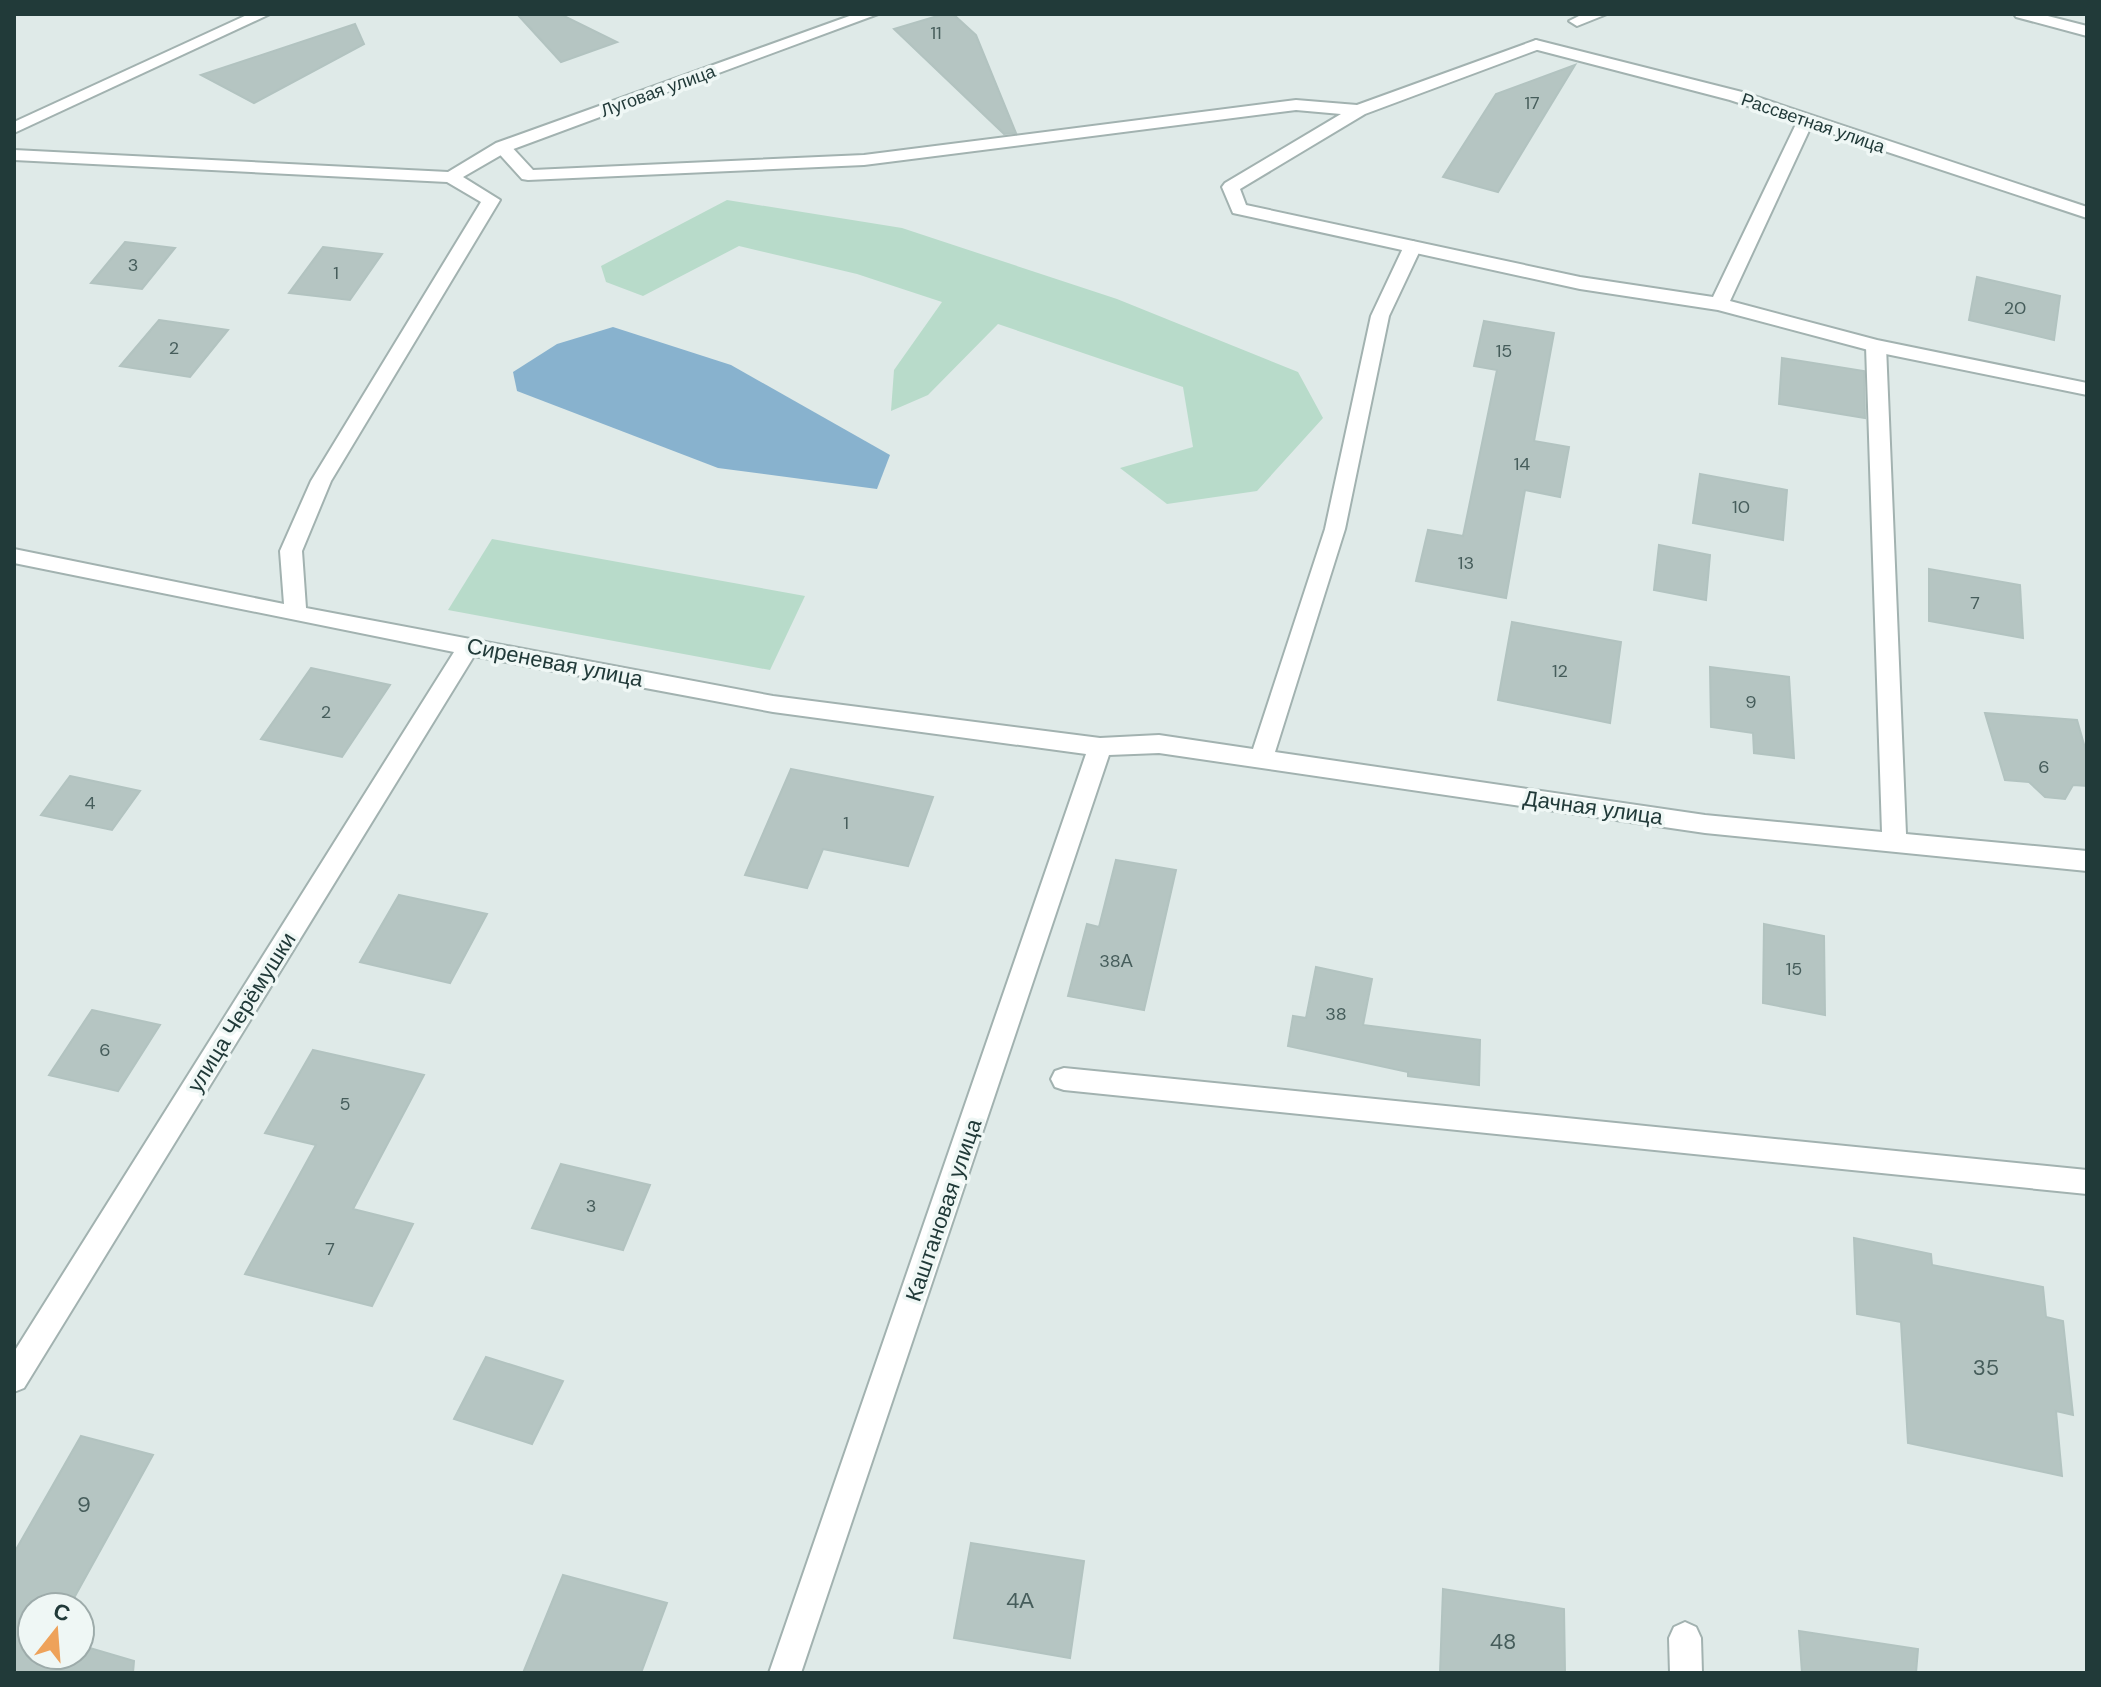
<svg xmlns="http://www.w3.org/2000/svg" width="2101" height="1687" font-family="'DM Sans',sans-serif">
<rect width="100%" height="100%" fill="#dfeae8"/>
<g fill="#b8dbca">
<polygon points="727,200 902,228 1117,299 1298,372 1323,418 1257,491 1167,504 1120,468 1193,447 1183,387 998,324 928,395 891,411 894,370 942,302 857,274 739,246 643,296 606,282 601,266"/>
<polygon points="492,539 805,596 770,670 448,610"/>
</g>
<polygon fill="#88b2ce" points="613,327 731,365 890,455 877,489 718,468 517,391 513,372 557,344"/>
<g fill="#b5c5c2" stroke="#b2c3c0" stroke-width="2">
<polygon points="517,14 560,14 617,42 561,62"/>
<polygon points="944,14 953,14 976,35 1016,133 1004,134 894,29"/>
<polygon points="355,24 364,44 254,103 201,75"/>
<polygon points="1575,65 1498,192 1443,177 1496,94"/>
<polygon points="125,242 175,248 142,289 91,283"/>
<polygon points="323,247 382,254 350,300 289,293"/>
<polygon points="1977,277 2060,296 2054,340 1969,320"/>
<polygon points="159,320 228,330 190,377 120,366"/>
<polygon points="1484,321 1554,333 1534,441 1569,447 1560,497 1525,490 1506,598 1416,581 1428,530 1463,536 1497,370 1474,366"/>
<polygon points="1782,358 1864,371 1865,418 1779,404"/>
<polygon points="1700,474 1787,490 1783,540 1693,523"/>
<polygon points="1659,545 1710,555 1706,600 1654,590"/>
<polygon points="1929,569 2020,585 2023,638 1929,621"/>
<polygon points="1512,622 1621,642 1610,723 1498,700"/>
<polygon points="1710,667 1789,677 1794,758 1754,753 1753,733 1711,727"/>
<polygon points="311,668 390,685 342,757 261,739"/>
<polygon points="1985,713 2077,720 2087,755 2087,786 2073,785 2065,799 2045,797 2029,782 2005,780"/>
<polygon points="791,769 933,797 908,866 823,849 807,888 745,875"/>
<polygon points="70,776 140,791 112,830 41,815"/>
<polygon points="1116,860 1176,870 1144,1010 1068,996 1087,924 1099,927"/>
<polygon points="399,895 487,914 450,983 360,962"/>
<polygon points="1764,924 1824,936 1825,1015 1763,1003"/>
<polygon points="1316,967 1372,979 1363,1025 1480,1040 1479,1085 1408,1076 1408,1072 1288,1046 1293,1016 1306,1018"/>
<polygon points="92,1010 160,1025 118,1091 49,1075"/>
<polygon points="313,1050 424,1075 353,1209 413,1224 372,1306 245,1274 316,1145 265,1133"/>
<polygon points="561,1164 650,1185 623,1250 532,1228"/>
<polygon points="1854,1238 1931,1254 1932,1265 2043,1287 2046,1317 2063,1321 2073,1415 2056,1411 2062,1476 1908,1443 1901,1322 1857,1314"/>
<polygon points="486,1357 563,1381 532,1444 454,1419"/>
<polygon points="81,1436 153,1455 69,1607 32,1607 32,1655 80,1655 80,1645 134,1661 133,1673 14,1673 14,1553"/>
<polygon points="971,1543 1084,1561 1070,1658 954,1638"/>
<polygon points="563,1575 667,1603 641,1673 523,1673"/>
<polygon points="1443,1589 1564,1609 1565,1673 1440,1673"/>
<polygon points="1799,1631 1918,1649 1916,1673 1802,1673"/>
</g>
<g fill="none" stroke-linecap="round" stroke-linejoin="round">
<g stroke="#a2b2b0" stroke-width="4">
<g id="lane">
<polygon points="1583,14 1607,14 1577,26 1569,21"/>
<polygon points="1536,40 1544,45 1542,48 1365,114 1240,189 1246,205 1580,277 1713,297 1797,122 1805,117 1813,122 1730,301 1877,340 2087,383 2087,395 1876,352 1718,310 1580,289 1233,213 1222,187 1225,183 1341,114 1296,110 864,165 528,180 522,179 493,147 502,142 508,143 533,170 864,155 1296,100 1357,105"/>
<polygon points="1064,1068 2087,1170 2087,1194 1064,1090 1055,1087 1051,1079 1055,1071"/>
<polygon points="1685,1622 1696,1627 1701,1638 1702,1673 1670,1673 1669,1638 1674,1627"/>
</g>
</g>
<g stroke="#a2b2b0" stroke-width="4">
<g id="street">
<polygon points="249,14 270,14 14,133 14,122"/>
<polygon points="855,14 878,14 508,151 463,177 500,200 331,481 302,551 306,608 773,696 1100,738 1159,735 1253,749 1325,529 1371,316 1404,246 1413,241 1422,246 1389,316 1345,529 1275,752 1705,815 1882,832 1866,346 1876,340 1886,346 1906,834 2087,851 2087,871 1705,833 1159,753 1109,755 801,1673 769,1673 1086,754 773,712 474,656 24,1388 14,1392 14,1352 454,652 14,563 14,549 284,604 280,551 311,481 481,202 447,182 14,160 14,150 448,172 496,143"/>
<polygon points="2014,14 2040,14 2087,26 2087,36 2016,17"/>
<polygon points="1536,40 1742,92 2087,207 2087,218 1730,100 1530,48 1528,45"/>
</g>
</g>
<use href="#lane" fill="#fff" fill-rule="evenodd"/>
<use href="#street" fill="#fff" fill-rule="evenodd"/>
</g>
<g text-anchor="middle" stroke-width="7" stroke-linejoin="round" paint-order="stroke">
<g font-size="18" fill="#465d5b">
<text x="936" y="39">11</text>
<text x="1532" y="109">17</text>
<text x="133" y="271">3</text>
<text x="336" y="279">1</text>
<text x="2015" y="314">20</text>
<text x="174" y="354">2</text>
<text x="1504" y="357">15</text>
<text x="1522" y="470">14</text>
<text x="1741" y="513">10</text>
<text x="1466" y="569">13</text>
<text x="1975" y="609">7</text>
<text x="1560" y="677">12</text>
<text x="1751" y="708">9</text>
<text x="326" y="718">2</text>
<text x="2044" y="773">6</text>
<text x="90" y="809">4</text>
<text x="846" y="829">1</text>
<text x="1116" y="967">38А</text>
<text x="1794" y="975">15</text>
<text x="1336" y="1020">38</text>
<text x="105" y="1056">6</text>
<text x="345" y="1110">5</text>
<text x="591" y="1212">3</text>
<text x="330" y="1255">7</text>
</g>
<g font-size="18" fill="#213a39" stroke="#eff7f5">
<text transform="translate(658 91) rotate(-20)" y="6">Луговая улица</text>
<text transform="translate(1813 123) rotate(19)" y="6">Рассветная улица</text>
</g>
<g font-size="22" fill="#213a39" stroke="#eff7f5">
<text transform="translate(555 662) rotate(11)" y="8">Сиреневая улица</text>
<text transform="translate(1593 807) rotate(8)" y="8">Дачная улица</text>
<text transform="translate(241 1012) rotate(-58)" y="8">улица Черёмушки</text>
<text transform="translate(943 1210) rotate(-71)" y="8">Каштановая улица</text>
</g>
<g font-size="22" fill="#465d5b">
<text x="1986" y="1375">35</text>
<text x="84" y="1512">9</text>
<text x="1020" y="1608">4А</text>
<text x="1503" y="1649">48</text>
</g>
</g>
<rect width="2101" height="1687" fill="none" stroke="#213a39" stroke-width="32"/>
<g transform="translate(56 1631) rotate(17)"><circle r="38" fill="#eff7f5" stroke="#9dabaa" stroke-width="2"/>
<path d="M0-6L14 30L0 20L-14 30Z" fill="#eea25a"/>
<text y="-12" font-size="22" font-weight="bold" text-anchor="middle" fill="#213a39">С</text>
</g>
</svg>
